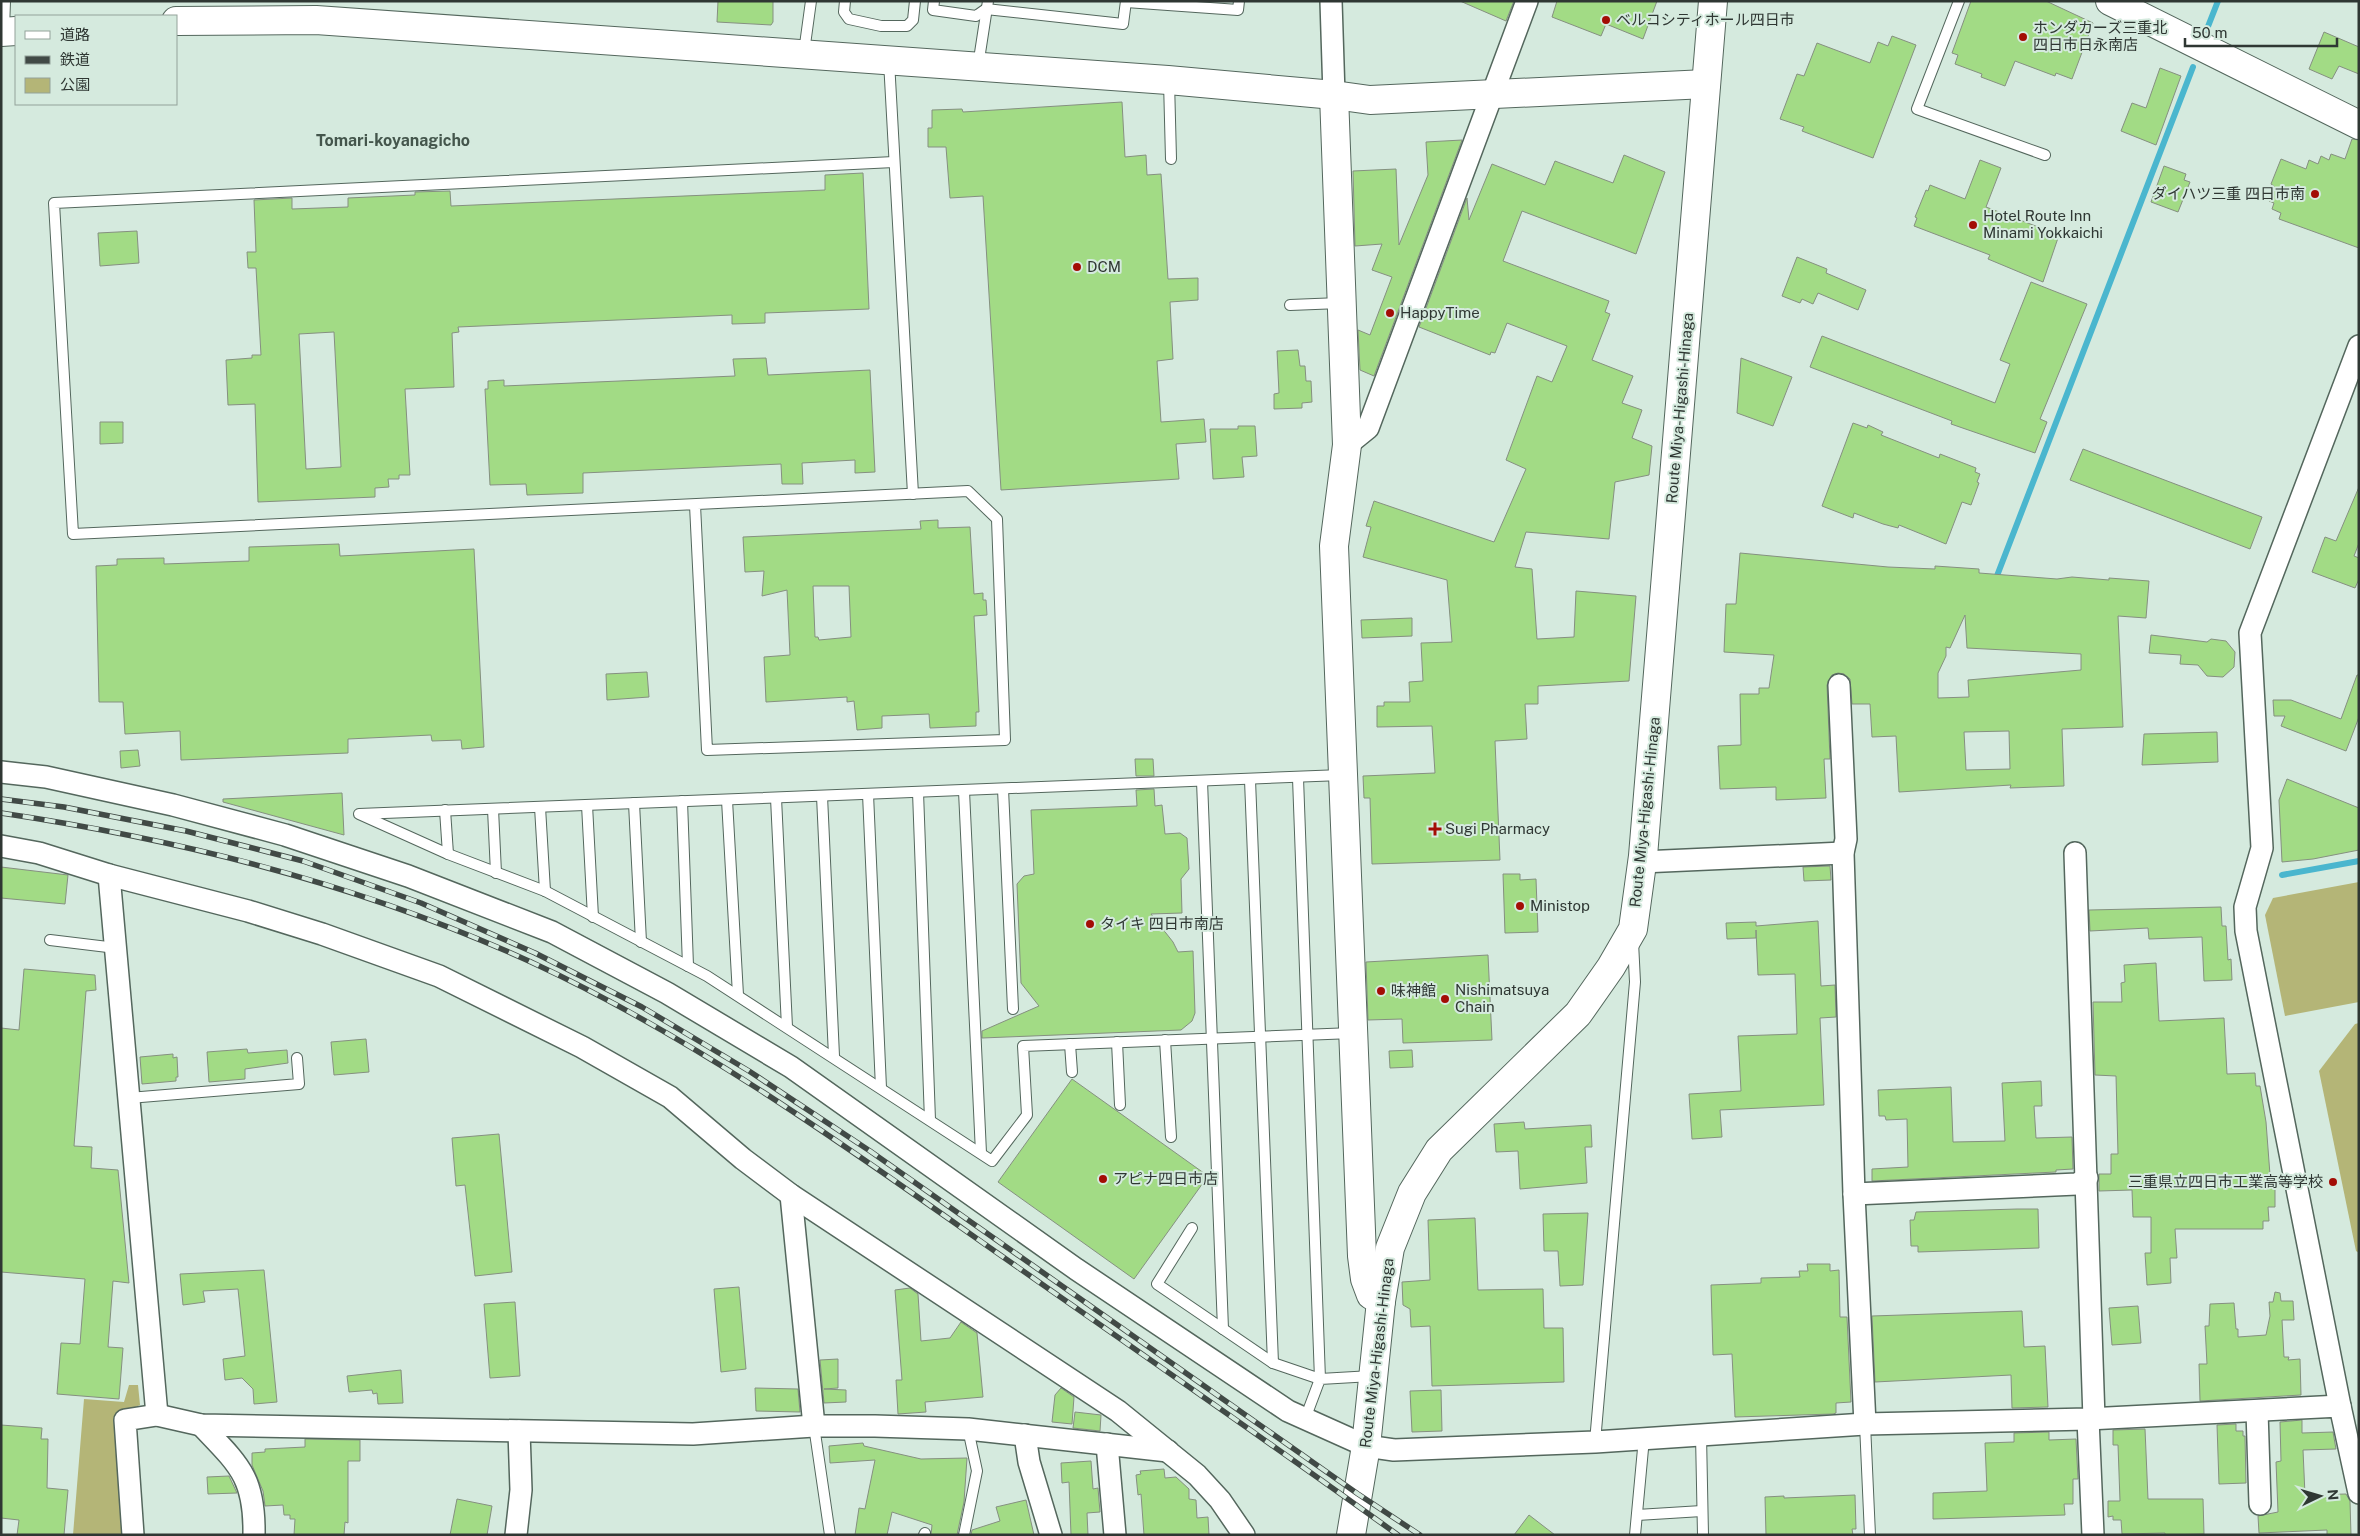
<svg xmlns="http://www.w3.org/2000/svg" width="2360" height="1536" font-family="'Public Sans','Noto Sans JP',sans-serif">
<rect width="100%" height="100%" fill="#d5eade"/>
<g fill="#b4b577">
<polygon points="2359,882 2359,1002 2285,1016 2265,915 2273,898"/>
<polygon points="2359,1023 2359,1253 2356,1251 2319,1071 2355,1024"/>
<polygon points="129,1385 138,1385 140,1405 122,1413 125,1535 73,1535 84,1399 124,1402"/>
</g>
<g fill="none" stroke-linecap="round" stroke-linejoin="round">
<g stroke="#4ab6ce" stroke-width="6">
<polyline points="2207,29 2218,1"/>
<polyline points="1995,581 2193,67"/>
<polyline points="2282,875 2359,861"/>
</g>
</g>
<g fill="#a2db85" stroke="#859080" fill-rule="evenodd">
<polygon points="718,1 773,1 773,22 771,25 717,22"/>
<polygon points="1460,1 1514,1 1506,21"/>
<polygon points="1557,1 1657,1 1643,39 1606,24 1601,36 1552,17"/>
<polygon points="1971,1 2046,1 2093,23 2072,79 2056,73 2055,76 2015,61 2005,86 1981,77 1982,74 1955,64 1958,55 1952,53"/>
<polygon points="2324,32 2359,47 2359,74 2339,66 2332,79 2309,69"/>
<polygon points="1892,36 1916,45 1873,158 1802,131 1804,127 1780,119 1797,74 1804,76 1817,43 1870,63 1878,42 1888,46"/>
<polygon points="2160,68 2181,76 2156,145 2121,131 2132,103 2146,108"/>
<polygon points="1122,102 1125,157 1146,155 1147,175 1161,174 1168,279 1198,278 1198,300 1170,302 1173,359 1157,361 1161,422 1204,419 1206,442 1176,444 1179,479 1001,490 983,196 950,198 946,147 928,147 928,128 932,128 932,110 962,109 963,112"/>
<polygon points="2352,139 2359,140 2359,248 2279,219 2281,213 2272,209 2274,203 2269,201 2274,186 2271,184 2281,159 2306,169 2309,160 2318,164 2321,156 2329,160 2331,154 2345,159"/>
<polygon points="1462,140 1374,376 1360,370 1358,330 1370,335 1392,277 1372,270 1382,244 1355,246 1353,171 1396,169 1399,245 1428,175 1426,142"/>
<polygon points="1624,155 1665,172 1636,254 1522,211 1503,261 1609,301 1605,312 1610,314 1592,360 1633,376 1622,403 1642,410 1632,438 1652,446 1649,475 1615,482 1609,539 1526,532 1515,567 1532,569 1537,639 1574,637 1576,591 1636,596 1629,681 1538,686 1538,704 1525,704 1527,739 1495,741 1500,860 1372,864 1370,798 1364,798 1363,776 1435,773 1432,726 1377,727 1377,706 1384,706 1384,702 1410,702 1409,682 1423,681 1421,643 1452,642 1447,580 1363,557 1371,527 1366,526 1374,501 1494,542 1526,469 1506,460 1537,376 1552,382 1567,346 1507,323 1495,353 1491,352 1490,355 1419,327 1467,198 1469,220 1492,164 1545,185 1555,161 1613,183"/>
<polygon points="1980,160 2001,168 1986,207 2059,235 2043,282 1988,259 1990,255 1914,226 1917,218 1915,217 1926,190 1928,191 1930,185 1965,199"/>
<polygon points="2164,166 2186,174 2184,180 2190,182 2178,212 2151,202"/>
<path d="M863,173L869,309L765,313V323L732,324V315L458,327L459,332L452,333L454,387L405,389L410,475H399V479H388L389,487L375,488V497L258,502L255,404L228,405L226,360L252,358V355H261L256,268H248L247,252H256L254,200L292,198V209L348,207V198L415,195V192L450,191L451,206L825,190V175ZM334,332L341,467L306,469L299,334Z"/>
<polygon points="137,231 139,263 100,266 98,233"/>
<polygon points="1797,257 1827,269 1826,273 1866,290 1858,310 1818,293 1813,304 1802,299 1800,303 1782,296"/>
<polygon points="2031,282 2087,304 2040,419 2047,422 2035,453 1951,424 1952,421 1810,367 1822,336 1995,403 2010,364 2000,360"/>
<polygon points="1298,350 1300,366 1305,366 1306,381 1311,381 1312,402 1302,403 1302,408 1274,409 1274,394 1279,393 1277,351"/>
<polygon points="766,358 768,375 870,370 875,472 855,473 855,460 802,463 803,484 782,484 781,464 583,473 583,493 527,495 526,484 490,485 485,389 488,389 488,381 504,380 504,386 735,376 733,359"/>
<polygon points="1741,358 1792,377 1773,426 1737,413"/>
<polygon points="100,422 123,422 123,443 100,444"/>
<polygon points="1853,423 1867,428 1868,425 1883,432 1881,435 1939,458 1940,454 1976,468 1975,472 1980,474 1977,482 1979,483 1971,505 1962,502 1946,544 1899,525 1898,528 1883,524 1854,513 1853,518 1822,506"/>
<polygon points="1238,426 1255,426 1257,456 1242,457 1244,477 1213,479 1210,429 1238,429"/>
<polygon points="2083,449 2262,517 2250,549 2070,480"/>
<polygon points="2359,487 2359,543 2354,556 2359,558 2359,579 2355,588 2312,572 2325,537 2336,541"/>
<path d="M938,520V528L970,527L974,594L983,593V600H986L987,615L974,616L979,712H976V726L930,728L929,714L882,716V728L857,730L854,701L847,702V697L766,702L764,657L790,655L787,590L762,596L764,571L745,572L743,537L921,529L920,521ZM813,586H849L851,637L819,640L818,637H815Z"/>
<polygon points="339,544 340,556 474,549 484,747 462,749 461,740 432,741 431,735 348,739 348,753 181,760 180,731 125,734 123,702 99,702 96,566 117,565 117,559 164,558 164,564 249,561 249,547"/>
<path d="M1740,553L1888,567L1935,569V566L1979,569V573L2057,579L2072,577L2109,580V578L2149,581L2146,618L2118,616L2123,727L2062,729L2064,786L2010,788L2011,785L1899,792L1896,736L1872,737L1870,704H1852L1850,679L1844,674L1838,673L1832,675L1827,685L1830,759H1824L1826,798L1776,800V787L1720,789L1718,746L1741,745L1740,694H1759V688H1769L1774,655L1724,652L1726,604H1736ZM1965,615L1967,648L2081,654V670L1968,680L1969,697L1938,698V673L1946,656V647L1950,648ZM2009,731L2010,769L1966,770L1964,732Z"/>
<polygon points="1412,618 1412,636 1362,638 1361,620"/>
<polygon points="2151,635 2207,642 2211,639 2226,641 2235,652 2234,667 2223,677 2207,676 2198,665 2180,664 2181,655 2149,653"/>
<polygon points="647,672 649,697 607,700 606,674"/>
<polygon points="2357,675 2359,675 2359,717 2346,751 2281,726 2285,716 2274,716 2273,700 2291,700 2341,719"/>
<polygon points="2217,732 2218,762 2142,765 2144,734"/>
<polygon points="138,750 140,766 121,768 120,751"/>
<polygon points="1135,759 1153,759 1154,776 1136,776"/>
<polygon points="2287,779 2359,808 2359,850 2313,859 2282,862 2279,800"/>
<polygon points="1154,789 1155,806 1162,805 1165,834 1180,833 1187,838 1189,869 1181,879 1182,913 1151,914 1173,942 1178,952 1193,951 1195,1013 1192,1021 1181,1030 982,1038 982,1031 1039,1006 1021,983 1017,884 1024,876 1034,874 1031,810 1137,806 1136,790"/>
<polygon points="342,793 344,835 223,802 223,799"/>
<polygon points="1830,866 1831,880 1804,881 1803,867"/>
<polygon points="1,867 68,875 65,904 1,898"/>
<polygon points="1503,874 1520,874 1520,880 1536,879 1538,932 1505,933"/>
<polygon points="2221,907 2222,926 2226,926 2228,960 2231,959 2232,980 2204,981 2202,937 2149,939 2148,928 2090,931 2089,910"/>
<polygon points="1818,921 1821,986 1835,985 1836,1017 1820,1018 1824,1105 1720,1110 1722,1137 1692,1139 1689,1094 1741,1091 1738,1036 1797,1034 1795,974 1758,975 1756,930 1756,938 1727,939 1726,923 1756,922 1756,926"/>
<polygon points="1488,955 1492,1040 1403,1043 1402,1019 1368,1020 1366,962"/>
<polygon points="2156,963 2159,1021 2224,1018 2227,1074 2255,1073 2256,1086 2260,1086 2266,1122 2271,1188 2275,1188 2275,1207 2268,1207 2269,1221 2263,1221 2263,1229 2175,1229 2177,1258 2170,1258 2171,1283 2147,1285 2145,1253 2151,1253 2151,1217 2133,1217 2132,1190 2099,1191 2099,1174 2111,1174 2111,1154 2118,1154 2116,1076 2095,1075 2093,1002 2122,1002 2121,983 2125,982 2124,965"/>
<polygon points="24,969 95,975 96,990 86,991 74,1146 92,1147 91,1168 118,1170 129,1283 113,1281 108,1347 123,1348 119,1399 57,1394 61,1343 80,1344 85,1279 1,1272 1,1028 19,1030"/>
<polygon points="366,1039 369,1072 334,1075 331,1042"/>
<polygon points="247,1049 248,1053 287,1050 288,1063 245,1069 245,1079 209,1082 207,1052"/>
<polygon points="1412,1050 1413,1067 1390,1068 1389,1051"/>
<polygon points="173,1054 173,1058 177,1057 178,1077 176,1077 176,1081 142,1084 140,1057"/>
<polygon points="1072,1079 1208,1176 1134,1279 998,1182"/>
<polygon points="2041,1081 2042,1106 2034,1106 2036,1138 2072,1137 2073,1169 2056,1170 2056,1172 1872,1181 1872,1169 1908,1167 1907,1119 1886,1120 1885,1116 1879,1116 1878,1090 1951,1087 1953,1142 2005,1141 2002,1083"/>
<polygon points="1524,1122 1525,1129 1591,1125 1592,1147 1585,1147 1587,1183 1520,1189 1518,1151 1496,1152 1494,1124"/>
<polygon points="499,1134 512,1272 475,1276 465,1185 456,1186 452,1138"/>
<polygon points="2017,1209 2038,1209 2039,1248 1918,1252 1918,1246 1911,1246 1910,1220 1914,1220 1916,1212"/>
<polygon points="1588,1213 1583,1285 1560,1286 1558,1251 1544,1251 1543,1214"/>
<polygon points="1475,1218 1478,1290 1543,1289 1544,1328 1563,1328 1564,1382 1432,1386 1430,1326 1411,1327 1410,1309 1403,1305 1402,1282 1430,1280 1428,1220"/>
<polygon points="1807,1264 1830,1264 1830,1271 1839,1270 1840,1317 1847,1317 1851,1402 1836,1403 1836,1413 1833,1414 1735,1417 1732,1354 1713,1355 1711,1285 1761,1283 1761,1278 1800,1277 1799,1271 1808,1271"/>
<polygon points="264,1270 277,1402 254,1404 253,1389 242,1378 225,1380 223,1359 245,1356 238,1289 203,1291 205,1302 183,1305 180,1274"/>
<polygon points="739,1287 746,1369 721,1372 714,1289"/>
<polygon points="910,1288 918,1294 921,1341 950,1338 961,1322 977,1333 983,1397 925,1402 926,1412 898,1414 896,1380 902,1380 895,1290"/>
<polygon points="2275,1292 2280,1293 2281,1301 2293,1301 2294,1320 2282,1320 2284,1357 2289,1357 2288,1360 2300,1359 2301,1395 2200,1401 2199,1364 2207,1364 2205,1326 2209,1326 2210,1304 2234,1303 2236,1329 2238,1329 2238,1337 2266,1335 2270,1316 2269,1302 2273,1302"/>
<polygon points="515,1302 520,1376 490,1378 484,1304"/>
<polygon points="2138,1306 2141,1343 2112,1345 2109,1308"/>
<polygon points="2022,1311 2024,1347 2045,1346 2048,1407 2012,1408 2011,1375 1875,1382 1872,1316"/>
<polygon points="838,1359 838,1388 824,1389 846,1390 846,1402 824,1403 820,1360"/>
<polygon points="401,1370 403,1403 378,1404 377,1393 373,1394 372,1390 349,1392 347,1376"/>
<polygon points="755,1388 798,1389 800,1412 756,1411"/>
<polygon points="1061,1388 1074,1397 1072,1424 1052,1422 1055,1395"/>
<polygon points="1441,1390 1442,1431 1412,1432 1410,1391"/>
<polygon points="1075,1412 1101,1415 1100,1431 1073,1428"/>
<polygon points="2302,1420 2302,1433 2333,1432 2336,1449 2303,1450 2305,1495 2346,1494 2350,1501 2351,1535 2327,1535 2327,1530 2259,1533 2258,1516 2278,1512 2276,1462 2281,1461 2280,1422"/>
<polygon points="2236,1424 2236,1431 2243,1431 2243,1436 2245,1436 2246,1483 2219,1484 2217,1425"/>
<polygon points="1,1425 42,1428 41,1439 48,1439 47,1488 68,1490 64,1535 17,1535 19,1520 1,1518"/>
<polygon points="2145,1429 2148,1499 2203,1499 2204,1534 2165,1535 2165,1533 2122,1534 2121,1520 2113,1520 2113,1516 2108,1517 2108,1501 2120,1501 2118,1445 2113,1445 2113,1430"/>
<polygon points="2049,1432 2049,1440 2076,1439 2078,1479 2073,1479 2073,1504 2064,1504 2065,1515 1933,1519 1933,1493 1987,1491 1985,1443 2014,1442 2014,1433"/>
<polygon points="305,1439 360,1440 360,1461 348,1461 348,1523 345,1522 344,1535 294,1535 295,1519 290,1519 290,1515 284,1515 283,1505 265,1506 263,1491 252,1465 252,1453 265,1452 265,1449 305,1447"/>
<polygon points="863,1443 864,1446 921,1459 967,1458 964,1502 957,1535 931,1535 932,1525 892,1512 887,1535 855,1535 859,1508 865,1509 875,1460 830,1463 829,1446"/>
<polygon points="1091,1461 1093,1489 1098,1488 1100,1512 1087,1513 1088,1535 1071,1535 1069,1482 1062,1483 1061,1463"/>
<polygon points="1164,1469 1165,1478 1176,1477 1189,1489 1189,1499 1196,1500 1197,1518 1208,1517 1209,1535 1144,1535 1141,1494 1138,1495 1136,1475 1141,1474 1140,1471"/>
<polygon points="229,1476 237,1493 208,1494 207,1477"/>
<polygon points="1855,1495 1856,1529 1852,1529 1853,1535 1766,1535 1765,1497 1784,1496 1784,1498"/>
<polygon points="457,1499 492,1506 487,1535 450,1535"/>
<polygon points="1026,1500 1034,1535 971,1535 972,1530 1000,1521 996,1507"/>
<polygon points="1529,1515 1555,1535 1514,1535"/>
</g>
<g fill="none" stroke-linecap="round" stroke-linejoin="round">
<g stroke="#54675d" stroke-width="12">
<g id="lane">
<polyline points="845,1 844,12 849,19 881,26 907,26 913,20 915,1"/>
<polyline points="934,1 933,10 976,16 986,9 1123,24 1126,1"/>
<polyline points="1959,1 1917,109 2045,155"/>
<polyline points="1126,2 1238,10 1239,1"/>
<polyline points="4,30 5,1"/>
<polyline points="804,52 811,1"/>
<polyline points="889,61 913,494"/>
<polyline points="978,66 988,1"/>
<polyline points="1169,81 1171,159"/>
<polyline points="1290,305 1340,303"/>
<polyline points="695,505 707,750 1005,740 997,519 968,491 73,534 54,203 894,162"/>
<polyline points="1342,775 359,814 448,854 545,891 707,976 992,1161 1027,1115 1023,1046 1353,1033"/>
<polyline points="1250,780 1273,1363"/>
<polyline points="1202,781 1223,1329"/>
<polyline points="1003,789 1013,1009"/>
<polyline points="964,791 981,1153"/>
<polyline points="918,792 930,1120"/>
<polyline points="868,794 881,1088"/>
<polyline points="822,796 834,1056"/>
<polyline points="776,798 787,1027"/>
<polyline points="727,800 738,995"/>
<polyline points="682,801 688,966"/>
<polyline points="634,803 641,942"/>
<polyline points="587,805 593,917"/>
<polyline points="540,807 545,891"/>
<polyline points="493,809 496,873"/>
<polyline points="445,810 448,854"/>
<polyline points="50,940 116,948"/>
<polyline points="1165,1040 1171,1137"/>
<polyline points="1117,1042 1120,1105"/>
<polyline points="1070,1044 1072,1072"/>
<polyline points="129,1098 299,1084 297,1058"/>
<polyline points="1192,1228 1157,1284 1273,1363 1320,1379 1298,778"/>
<polyline points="1305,1419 1320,1379 1372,1376"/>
<polyline points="1865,1424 1870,1535"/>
<polyline points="814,1426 830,1535"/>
<polyline points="1701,1435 1703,1535"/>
<polyline points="1595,1442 1635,982 1633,942"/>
<polyline points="1637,1515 1702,1511"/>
<polyline points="924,1535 925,1533"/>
<polyline points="964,1535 977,1471 968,1429"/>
<polyline points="1635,1535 1644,1438"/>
</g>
</g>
<g stroke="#54675d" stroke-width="24">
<g id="street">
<polyline points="1331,1 1334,95"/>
<polyline points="1347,445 1368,428 1527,1"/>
<polyline points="1839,685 1846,839 1843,853 1854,1194 1865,1424"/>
<polyline points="1,772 46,777 173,805 285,835 408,876 552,932 667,993 791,1067 1076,1269 1288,1411 1366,1446 1394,1450 1595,1442 1865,1424 2088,1419 2340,1406 2359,1493"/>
<polyline points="1,846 39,853 109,875 248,911 322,934 439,976 582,1047 670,1097 743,1159 791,1195 1118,1411 1197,1475 1220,1500 1244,1535"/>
<polyline points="2075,853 2094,1419"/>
<polyline points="1642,862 1843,853"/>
<polyline points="109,875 157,1415"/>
<polyline points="1854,1194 2077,1184 2087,1178"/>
<polyline points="791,1195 814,1426"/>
<polyline points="2340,1406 2246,931 2245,907 2262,848 2250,633 2359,346"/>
<polyline points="2257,1411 2260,1504"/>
<polyline points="2088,1419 2093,1535"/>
<path d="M201,1425C239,1465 255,1477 254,1535"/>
<polyline points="1025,1435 1029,1462 1051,1535"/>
<polyline points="1107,1444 1115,1535"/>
<polyline points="133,1535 125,1420 157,1415 201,1425 693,1434 814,1426 875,1426 968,1429 1168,1451"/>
<polyline points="516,1535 521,1490 519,1431"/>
</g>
</g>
<g stroke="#54675d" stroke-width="30">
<g id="secondary">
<polyline points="176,21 316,20 1168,80 1334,95 1370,100 1706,84"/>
<polyline points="1,32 16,31"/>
<polyline points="1334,95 1347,445 1334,546 1362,1256 1365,1279 1371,1295 1381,1301"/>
<polyline points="1351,1535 1366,1446 1381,1301 1390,1248 1412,1193 1439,1150 1578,1014 1611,967 1633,929 1643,856 1713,1"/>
</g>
</g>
<g stroke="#54675d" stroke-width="30">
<polyline id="highway" points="2110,1 2359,125"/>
</g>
<use href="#lane" stroke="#fff" stroke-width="10"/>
<use href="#street" stroke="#fff" stroke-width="21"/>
<use href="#secondary" stroke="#fff" stroke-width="28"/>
<use href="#highway" stroke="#fff" stroke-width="28"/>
<g stroke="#414a46" stroke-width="5.5">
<g id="rail">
<polyline points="1,799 64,807 186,831 303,861 421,903 535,953 642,1007 749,1071 870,1151 1358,1494 1420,1535"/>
<path d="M1,813C183,840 363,885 531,962C693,1037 840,1142 986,1245C1123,1341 1262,1437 1398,1535"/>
</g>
</g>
<use href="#rail" stroke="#d5eade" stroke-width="4" stroke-dasharray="11" stroke-linecap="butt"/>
</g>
<g fill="#a30d05" stroke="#d5eade" stroke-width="2">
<circle cx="1606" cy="20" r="5"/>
<circle cx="2023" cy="37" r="5"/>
<circle cx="2315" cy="194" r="5"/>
<circle cx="1973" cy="225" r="5"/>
<circle cx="1077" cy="267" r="5"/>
<circle cx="1390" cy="313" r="5"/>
<path d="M1432.5 821.5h5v5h5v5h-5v5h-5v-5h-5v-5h5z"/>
<circle cx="1520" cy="906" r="5"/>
<circle cx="1090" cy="924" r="5"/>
<circle cx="1381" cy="991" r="5"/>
<circle cx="1445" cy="999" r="5"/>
<circle cx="1103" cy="1179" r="5"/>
<circle cx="2333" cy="1182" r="5"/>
</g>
<g text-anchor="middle" stroke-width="4" stroke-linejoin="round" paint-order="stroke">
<g font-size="15" fill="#2f3733" stroke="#d5eade" text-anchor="start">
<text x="1616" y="25">ベルコシティホール四日市</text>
<text x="2033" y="33">ホンダカーズ三重北<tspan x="2033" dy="17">四日市日永南店</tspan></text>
<text x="2305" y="199" text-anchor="end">ダイハツ三重 四日市南</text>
<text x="1983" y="221">Hotel Route Inn<tspan x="1983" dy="17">Minami Yokkaichi</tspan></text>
<text x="1087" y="272">DCM</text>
<text x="1400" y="318">HappyTime</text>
<text x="1445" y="834">Sugi Pharmacy</text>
<text x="1530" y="911">Ministop</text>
<text x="1100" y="929">タイキ 四日市南店</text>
<text x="1455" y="995">Nishimatsuya<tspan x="1455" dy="17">Chain</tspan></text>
<text x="1391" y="996">味神館</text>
<text x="1113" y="1184">アピナ四日市店</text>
<text x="2323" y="1187" text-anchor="end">三重県立四日市工業高等学校</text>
</g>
<g font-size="15" fill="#2f3733" stroke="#d5eade">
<text transform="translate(1680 408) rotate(-85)" y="5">Route Miya-Higashi-Hinaga</text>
<text transform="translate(1645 812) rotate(-84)" y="5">Route Miya-Higashi-Hinaga</text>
<text transform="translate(1377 1353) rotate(-83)" y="5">Route Miya-Higashi-Hinaga</text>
</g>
<g font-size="16" font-weight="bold" fill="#44564c" stroke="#d5eade">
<text x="393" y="146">Tomari-koyanagicho</text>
</g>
</g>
<rect width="2360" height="1536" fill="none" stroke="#2f3733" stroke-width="5"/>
<rect x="15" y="15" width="162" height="90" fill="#d5eade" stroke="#93a29a"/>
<rect x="25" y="31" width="25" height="8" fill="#ffffff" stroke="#93a29a"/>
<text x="60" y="40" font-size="15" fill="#2f3733">道路</text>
<rect x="25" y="56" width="25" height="8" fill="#414a46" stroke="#93a29a"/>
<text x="60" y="65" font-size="15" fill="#2f3733">鉄道</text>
<rect x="25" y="78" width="25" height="15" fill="#b4b577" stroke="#93a29a"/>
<text x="60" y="90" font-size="15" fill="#2f3733">公園</text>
<g transform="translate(2320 1496) rotate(85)" stroke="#d5eade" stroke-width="4" paint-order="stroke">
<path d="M0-4L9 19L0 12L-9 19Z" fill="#2f3733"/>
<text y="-8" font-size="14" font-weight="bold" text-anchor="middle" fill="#2f3733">N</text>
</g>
<path d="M2185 38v8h152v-8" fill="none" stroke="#2f3733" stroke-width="2.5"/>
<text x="2192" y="38" font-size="15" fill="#2f3733" stroke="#d5eade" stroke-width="4" paint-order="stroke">50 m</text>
</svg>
